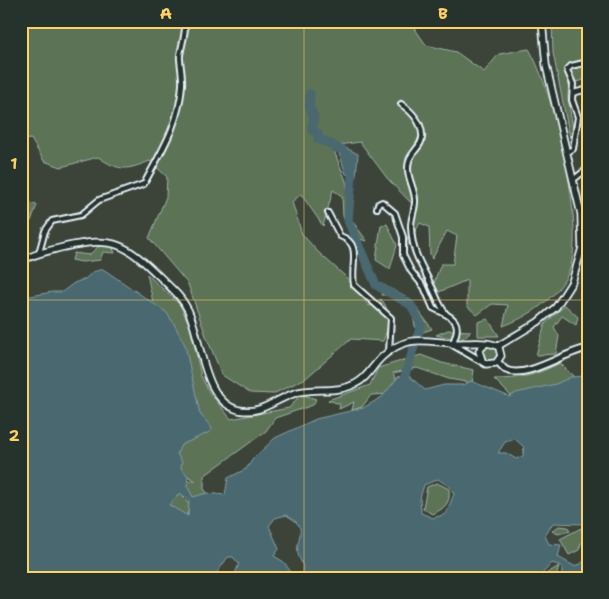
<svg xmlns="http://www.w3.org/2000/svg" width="609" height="599" font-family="'Shantell Sans',sans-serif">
<rect width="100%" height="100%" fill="#3c443a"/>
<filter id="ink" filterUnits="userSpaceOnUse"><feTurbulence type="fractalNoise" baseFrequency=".02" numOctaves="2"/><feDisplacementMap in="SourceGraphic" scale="10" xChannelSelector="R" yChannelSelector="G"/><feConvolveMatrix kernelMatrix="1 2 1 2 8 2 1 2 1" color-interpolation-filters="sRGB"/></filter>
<g filter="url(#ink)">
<g fill="#5c7357" stroke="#a2b2a8">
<path d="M21,21H402L411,23L426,45L456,52L484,72L499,54L529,49C553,89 587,227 569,271C558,298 528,317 503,326L508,305L492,304L477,315L467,306V280L439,292L434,282L441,264H453L457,236L447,231L432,259L430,254L429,227L420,223L405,250L415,207L387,178L360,142L332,146L346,181L350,218L367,241L351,237L343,216L342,196L333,190L323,226L301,194L292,202L302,234L317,251L346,277L369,306L381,299C392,312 389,326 383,341L351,339L306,378L273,394L250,393L222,375L206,336L188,284L149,238L166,197L167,177L150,161C126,170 121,172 98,157L61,167L44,161L31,139L21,140Z"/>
<polygon points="552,21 588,21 588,56 579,65 584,70 584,80 577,82 569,76 568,98 574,135 570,138 553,53"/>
<polygon points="21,200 37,205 31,221 21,218"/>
<polygon points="387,224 397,245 390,269 376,260 381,225"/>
<polygon points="99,246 112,246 115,253 103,252 100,260 82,262 72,260 74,253 89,255"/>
<polygon points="147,274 180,305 190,326 201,376 209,392 231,419 289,408 301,394 316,399 313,405 275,418 266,431 204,476 204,489 214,501 196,504 178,490 176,481 196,481 181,472 172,453 150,301 153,302"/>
<polygon points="384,285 411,300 432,329 417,334 411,308 391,295 382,295"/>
<polygon points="565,305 578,317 576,325 562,316 554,327 559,336 556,354 536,355 545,324"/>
<polygon points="488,319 499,336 478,336 478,322"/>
<polygon points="448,330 471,331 461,340 436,335"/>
<circle cx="490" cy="354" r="7"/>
<polygon points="421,355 442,363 474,370 472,383 449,379 417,368 393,373 396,379 391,394 371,395 362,407 352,410 354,402 339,409 340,404 328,400 370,385 378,368"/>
<path d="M560,363L575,378L544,400L511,396L494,379C522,379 536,375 560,363Z"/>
<path d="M437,483L449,489C451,503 444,509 432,514L423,508L427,487Z"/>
<polygon points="179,492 190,506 187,515 168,511 168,501"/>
<polygon points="559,526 568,527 570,531 558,534 552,531"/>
<polygon points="581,528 583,537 579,550 569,555 560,539"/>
<polygon points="559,566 556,578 547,578 546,574"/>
</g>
<g fill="#48686f" stroke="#889fa6" fill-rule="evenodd">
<polygon points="342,146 358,154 356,176 346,174 338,150"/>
<path d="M103,269L166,312L173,322L185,345L200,414L212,428L210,432L181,445L177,454L182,462L181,468L188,476L187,486L193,497L207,493L225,495L228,478L246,469L253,459L275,438L316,419L363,408L382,397L398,377L407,374L425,390L444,385H463L471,381L510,397L516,393L556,384L571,377L587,376L588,420H586L582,429L586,430L588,422V545L584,540L588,527L584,524L553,523L545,536L549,544L561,545L558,557L574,566L581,564L588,556V578H562V566L552,563L542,574L544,578H233L239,564L233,557H228L213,578H21V298L52,292H62L74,283L85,279L93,272ZM515,439L524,447L523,456L516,459L506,453H498L505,442ZM438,479L450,487L454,494L446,514L433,518L421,513L420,498L424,485ZM180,493L189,500L188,516L169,505ZM286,515C311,529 295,535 298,554C300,562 305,565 302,573L292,574L284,562L274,556L279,549L269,526L275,518Z"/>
</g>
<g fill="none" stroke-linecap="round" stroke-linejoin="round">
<g stroke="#48686f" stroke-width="9">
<polyline points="310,94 309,106 314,117 312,130 318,134 318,139 331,144 335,148 342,149"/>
<polyline points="352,175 348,221 376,285 411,305 421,325 405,375"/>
</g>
<g stroke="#e8f1f8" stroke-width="8">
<g id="minor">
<polyline points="573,93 588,89"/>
<path d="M401,104C411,111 421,121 422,134C424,145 411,152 409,161C405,175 414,186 415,199C416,207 411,217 411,226C412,254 421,263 432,287C437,297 439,305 446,314"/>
<polyline points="567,152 573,149 578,117 572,100 573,84 567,70 571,66 588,62"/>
<polyline points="573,180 588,168"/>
<path d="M377,208L378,204L382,202L395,213L403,237V255L411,271L424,287L433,308C453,317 464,321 452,344"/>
<path d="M328,213L340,236C363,244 350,264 354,285L391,318L389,352"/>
<path d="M39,253L45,231L52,221L81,215L99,200L144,184C162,150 179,125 182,85C183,76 179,60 180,55C182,43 186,34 185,21"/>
</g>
</g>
<g stroke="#e8f1f8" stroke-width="9">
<path id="tertiary" d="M498,362C500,364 503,368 506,370C527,380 566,351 588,348"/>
</g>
<g stroke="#e8f1f8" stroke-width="9">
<g id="secondary">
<path d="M21,261C35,253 49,251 64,247C114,236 125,243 161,278C171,288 182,297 188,310C202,339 202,401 239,410C263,415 277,397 299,392C317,388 338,393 355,384C368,378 372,366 382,357C411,330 431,345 464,343C473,343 494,341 499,348L501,356L496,363L486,364L452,344"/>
<polyline points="498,346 538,322 556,307 572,282 582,248 581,214 546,65 542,21"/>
<polyline points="482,360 479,351 484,345"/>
</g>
</g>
<use href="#minor" stroke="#26332d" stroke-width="4"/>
<use href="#tertiary" stroke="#26332d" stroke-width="5"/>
<use href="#secondary" stroke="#26332d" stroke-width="5.5"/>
</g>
</g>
<path fill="none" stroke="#ffd166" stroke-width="1" stroke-opacity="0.55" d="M304,21V578M21,300H588"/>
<rect width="609" height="599" fill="none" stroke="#26332d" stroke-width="55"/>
<rect x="28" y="28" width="554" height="544" fill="none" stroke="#ffd166" stroke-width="2"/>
<g font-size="16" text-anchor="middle" font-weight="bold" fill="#ffd166">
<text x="166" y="19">A</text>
<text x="443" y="19">B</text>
<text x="14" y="169">1</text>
<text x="14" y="441">2</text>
</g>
</svg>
